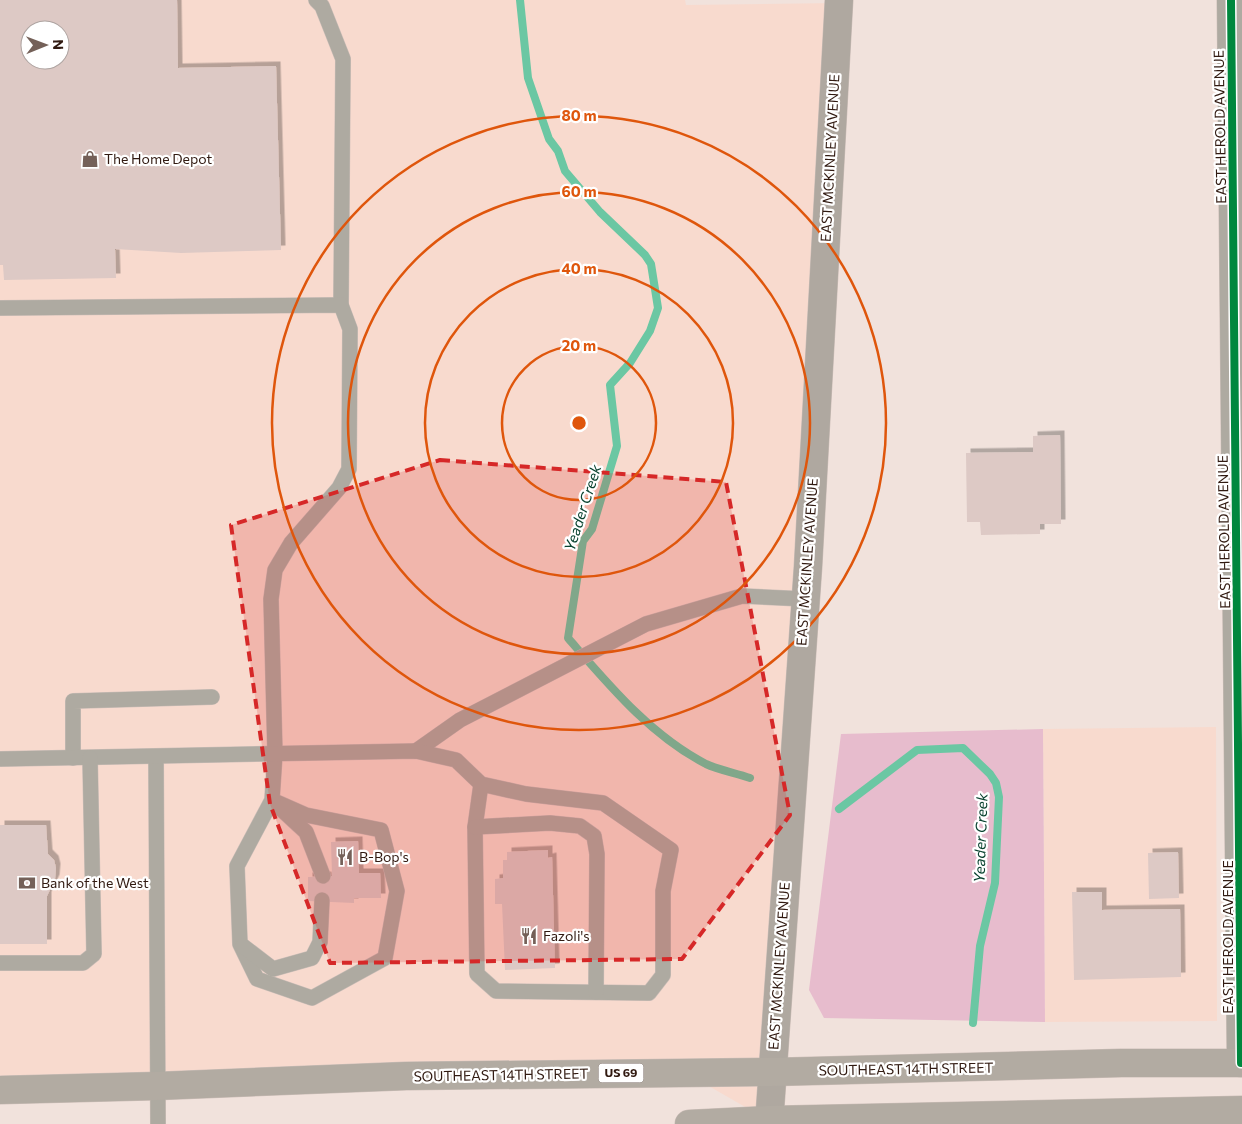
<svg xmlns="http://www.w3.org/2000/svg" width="1242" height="1124" font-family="Commissioner,sans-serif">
<defs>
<filter id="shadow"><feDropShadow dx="4.5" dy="-4.5" stdDeviation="0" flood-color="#0004"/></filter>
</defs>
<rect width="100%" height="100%" fill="#f1e2dc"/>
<g fill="#f8dace" fill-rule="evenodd">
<path d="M0,0H685L686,5L839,3L769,1120L1242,1109V1124H689L768,1120L686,1073L0,1090ZM30,30H60V60H30Z"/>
<polygon points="1216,727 1217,1021 1045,1022 1043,729"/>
</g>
<polygon fill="#e7bccd" points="1043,729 1045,1022 824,1018 809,990 841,734"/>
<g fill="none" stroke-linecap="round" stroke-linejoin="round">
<g stroke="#6bc7a3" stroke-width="8">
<path d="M520,0L528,78L549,139L558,151L565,171L600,212L645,255L651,264L658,308L650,331L630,363L610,385L617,446L592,529L583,541L568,638C609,685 650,735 706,764C719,770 736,773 750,778"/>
<polyline points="839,809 917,750 963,748 990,774 996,783 999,797 995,883 980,946 973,1023"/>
</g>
</g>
<g fill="#ddc9c5" fill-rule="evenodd" filter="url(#shadow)">
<path d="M0,0H177L178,68L276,66L281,250L181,253L115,249L116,278L4,280L3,265H0ZM30,30H60V60H30Z"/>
<polygon points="1060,435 1061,524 1040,524 1040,534 981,535 980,522 967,522 966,453 1033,452 1033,436"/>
<polygon points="0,825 46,825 48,854 54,860 56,868 55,879 47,896 47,944 0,944"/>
<polygon points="358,841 359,873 380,873 381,898 354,898 354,903 308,901 308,877 332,876 331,842"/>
<polygon points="548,850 548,858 552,857 555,968 505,970 502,904 495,904 495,879 503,878 503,860 507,860 507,852"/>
<polygon points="1178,852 1179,898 1149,899 1148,853"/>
<polygon points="1072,892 1102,892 1102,910 1180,909 1181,977 1074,980"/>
</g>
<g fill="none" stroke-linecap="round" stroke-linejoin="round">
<g stroke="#cdbfb9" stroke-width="16">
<g id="service">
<polyline points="316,0 322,6 343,59 341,305"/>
<polyline points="0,308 341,305 350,329 349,469 339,488 291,543 275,570 271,599 275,754 272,800 237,866 240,944 257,979 312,998 385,958 397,891 381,830 306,815 272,800"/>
<polyline points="416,751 460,720 646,624 742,596 805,599"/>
<polyline points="156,757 158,1124"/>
<polyline points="73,758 73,701 212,697"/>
<polyline points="0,759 416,751 456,760 481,784 526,794 603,803 671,850 663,891 663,975 649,993 496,991 477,974 475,827 481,784"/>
<polyline points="280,808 306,832 323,876"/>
<polyline points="475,827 550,823 580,826 594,836 597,854 596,992"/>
<polyline points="243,946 273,969 312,958 320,942 322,900"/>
<polyline points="0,963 83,963 94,954 90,758"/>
</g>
</g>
<g stroke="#cdbfb9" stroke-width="29">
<polyline id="minor" points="1231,0 1241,1063"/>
</g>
<g stroke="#cdbfb9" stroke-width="29">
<polyline id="secondary" points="769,1124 808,567 839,0"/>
</g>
<g stroke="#cdbfb9" stroke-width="29">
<g id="primary">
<polyline points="0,1090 157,1086 406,1076 772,1072 1121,1063 1242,1063"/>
<polyline points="689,1124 769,1120 1242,1110"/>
</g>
</g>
<use href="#service" stroke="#aeaaa1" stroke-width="15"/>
<use href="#minor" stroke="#aeaaa1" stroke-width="28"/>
<use href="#secondary" stroke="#afa8a0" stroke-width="28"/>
<use href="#primary" stroke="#b2aba2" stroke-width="28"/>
<g stroke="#fff" stroke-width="11">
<polyline id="cycleway" points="1231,0 1241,1063"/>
</g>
<use href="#cycleway" stroke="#00873e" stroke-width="8"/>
</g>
<path fill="#d62828" fill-opacity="0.2" stroke="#d62828" stroke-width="4" stroke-dasharray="10 6" stroke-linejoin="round" d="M440,460L726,482L790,815L682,959L330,963L270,804L231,525Z"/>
<g fill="none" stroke="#df560c" stroke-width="2.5">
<circle cx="579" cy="423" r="77"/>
<circle cx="579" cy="423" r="154"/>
<circle cx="579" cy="423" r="231"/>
<circle cx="579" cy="423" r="307"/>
</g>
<defs>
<g id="shop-bare" transform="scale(1.35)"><path d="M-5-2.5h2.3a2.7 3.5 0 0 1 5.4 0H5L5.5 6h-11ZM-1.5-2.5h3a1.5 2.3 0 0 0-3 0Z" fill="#746058" stroke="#fff" stroke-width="2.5" paint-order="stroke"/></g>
<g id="restaurant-bare" transform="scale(1.35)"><path d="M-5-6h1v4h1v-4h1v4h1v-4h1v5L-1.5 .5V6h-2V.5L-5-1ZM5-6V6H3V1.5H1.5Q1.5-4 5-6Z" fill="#746058" stroke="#fff" stroke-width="2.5" paint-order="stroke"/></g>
<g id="bank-bare" transform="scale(1.35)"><path d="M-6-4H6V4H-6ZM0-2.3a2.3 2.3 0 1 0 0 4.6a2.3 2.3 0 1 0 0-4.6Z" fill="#746058" stroke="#fff" stroke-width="2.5" paint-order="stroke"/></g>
</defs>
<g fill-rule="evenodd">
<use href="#shop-bare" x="90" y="159"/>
<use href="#restaurant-bare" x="345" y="857"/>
<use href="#bank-bare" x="27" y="883"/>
<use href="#restaurant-bare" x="529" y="936"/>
</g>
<g text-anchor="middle" stroke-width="4.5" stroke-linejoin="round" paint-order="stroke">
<rect fill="#fff" stroke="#6f5f58" stroke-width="1" x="598.5" y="1063.5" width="45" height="19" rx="4"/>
<g font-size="12" font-weight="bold" fill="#311a11">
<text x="621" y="1077">US 69</text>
</g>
<g font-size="14" fill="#311a11" stroke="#fff">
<text transform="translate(1220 127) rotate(-91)" y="5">EAST HEROLD AVENUE</text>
<text transform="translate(830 158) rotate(-87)" y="5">EAST MCKINLEY AVENUE</text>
<text transform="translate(1224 532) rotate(-91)" y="5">EAST HEROLD AVENUE</text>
<text transform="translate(807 562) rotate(-86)" y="5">EAST MCKINLEY AVENUE</text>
<text transform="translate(1228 937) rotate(-90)" y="5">EAST HEROLD AVENUE</text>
<text transform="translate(779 966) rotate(-86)" y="5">EAST MCKINLEY AVENUE</text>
<text transform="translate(906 1069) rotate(-1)" y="5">SOUTHEAST 14TH STREET</text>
<text transform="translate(501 1075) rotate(-1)" y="5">SOUTHEAST 14TH STREET</text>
</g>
<g font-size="14" fill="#311a11" stroke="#fff" text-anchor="start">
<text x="104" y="164">The Home Depot</text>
<text x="359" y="862">B-Bop's</text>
<text x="41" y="888">Bank of the West</text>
<text x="543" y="941">Fazoli's</text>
</g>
<g font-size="15" font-style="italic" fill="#0a4330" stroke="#fff">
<text transform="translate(583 508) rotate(-72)" y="5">Yeader Creek</text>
<text transform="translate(981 838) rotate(-88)" y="5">Yeader Creek</text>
</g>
</g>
<circle cx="579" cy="423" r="8" fill="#df560c" stroke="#fff" stroke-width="2.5"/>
<g font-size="15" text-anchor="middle" font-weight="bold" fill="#df560c" stroke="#fff" stroke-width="4.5" stroke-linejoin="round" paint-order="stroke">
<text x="579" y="121">80 m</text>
<text x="579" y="197">60 m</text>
<text x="579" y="274">40 m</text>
<text x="579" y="351">20 m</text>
</g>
<g transform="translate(45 45) rotate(89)"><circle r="24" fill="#ffffff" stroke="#ada3a0"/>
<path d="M0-4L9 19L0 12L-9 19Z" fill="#746058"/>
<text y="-8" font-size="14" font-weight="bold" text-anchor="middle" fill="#311a11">N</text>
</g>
</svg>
